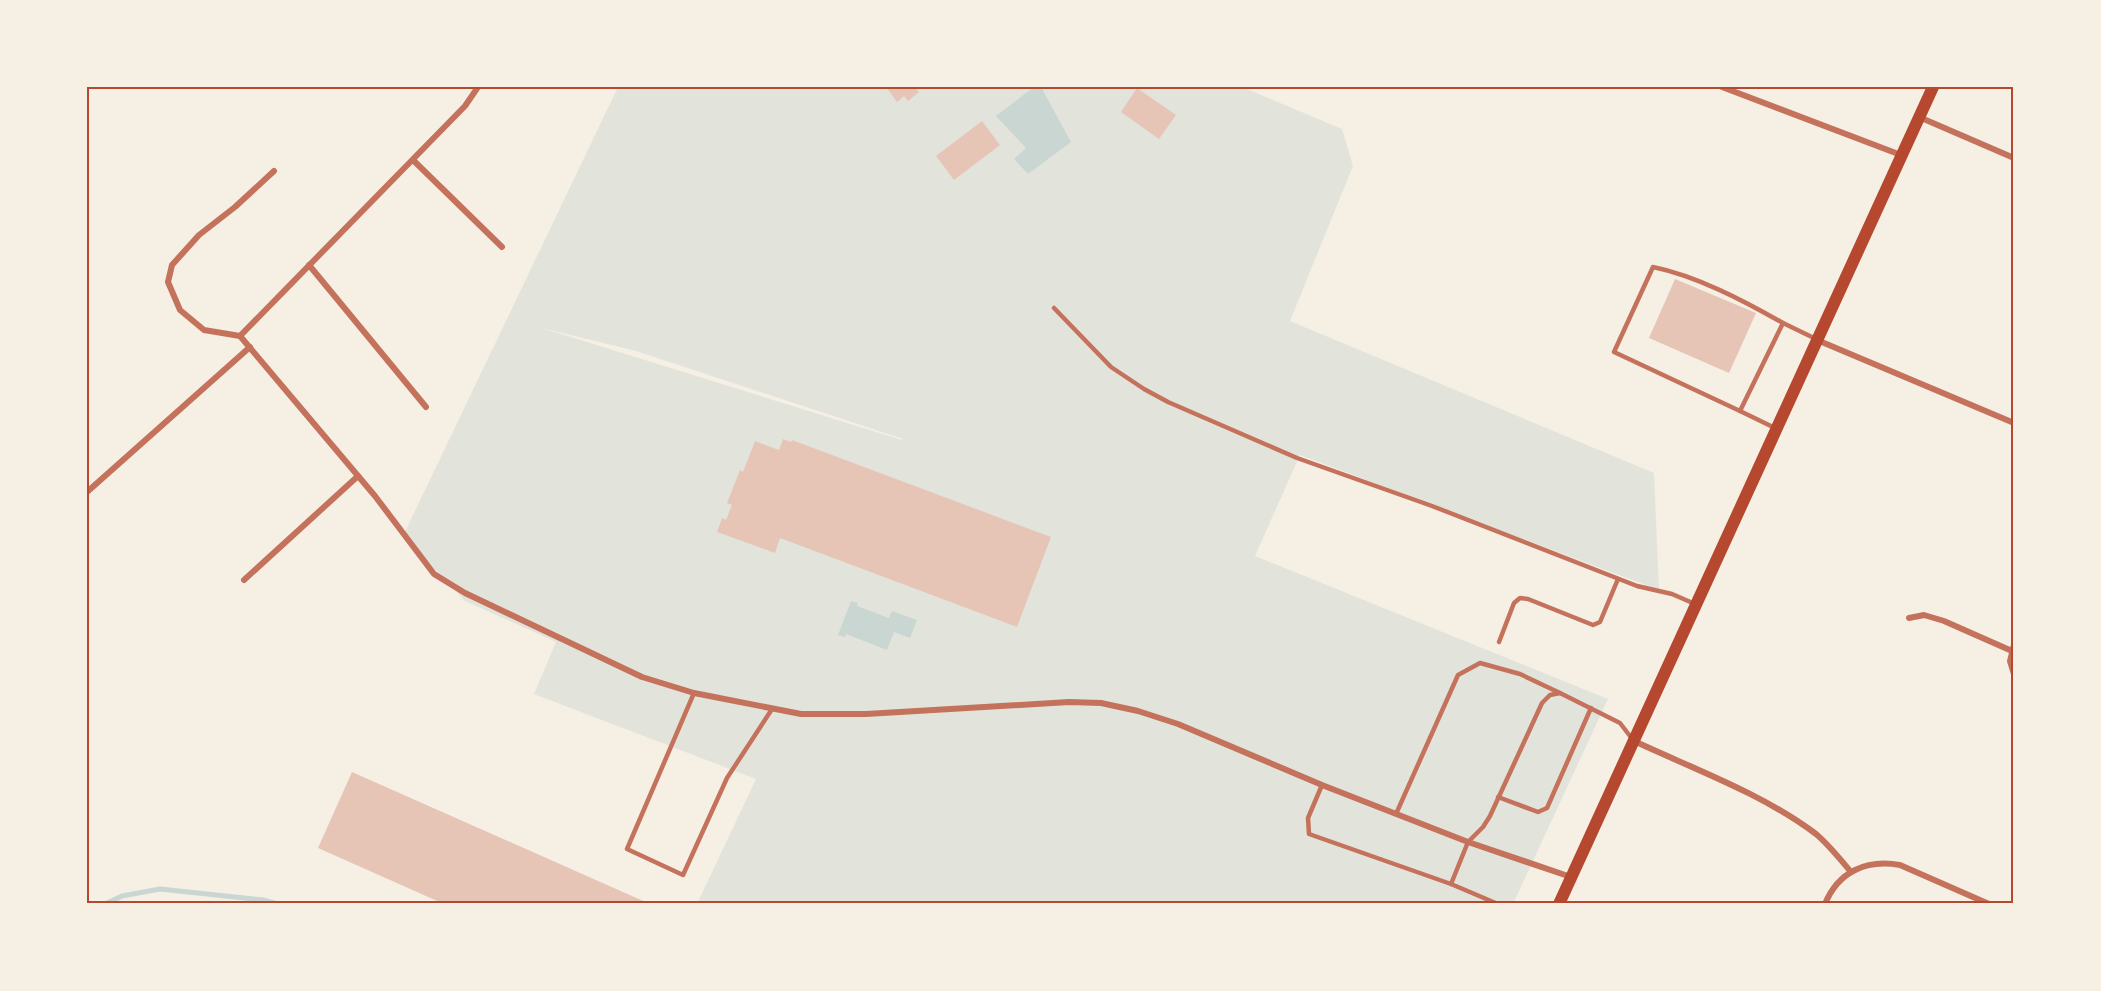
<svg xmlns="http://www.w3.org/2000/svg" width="2101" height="991" font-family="'Varela Round',sans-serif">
<rect width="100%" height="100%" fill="#f6efe4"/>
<path fill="#e2e4dc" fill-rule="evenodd" d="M618,87H1242L1342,129L1353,166L1290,321L1654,473L1659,590L1300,455L1255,556L1608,699L1513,904H697L756,779L534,694L556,642L465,601L403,536ZM542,328L636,351L903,439L902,440Z"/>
<g fill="#c9d6d2">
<polygon points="1034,87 1041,87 1071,142 1028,174 1014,159 1026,148 996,116"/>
<polygon points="851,601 858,603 857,606 889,618 892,611 917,620 910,638 894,632 887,650 846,634 845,637 838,635"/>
</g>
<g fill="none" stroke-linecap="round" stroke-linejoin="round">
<polyline stroke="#c9d6d2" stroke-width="5" points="105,904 122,896 160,889 263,900 278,904"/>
</g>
<g fill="#e6c5b7">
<polygon points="886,87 915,87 919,92 908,101 904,96 897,102"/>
<polygon points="1137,88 1176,115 1159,139 1121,112"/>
<polygon points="982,121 1000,145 954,180 936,156"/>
<polygon points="1675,279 1756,313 1729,373 1649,338"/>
<polygon points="783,439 791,442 792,440 1051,537 1017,627 780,538 775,553 717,532 722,518 726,520 732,505 727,503 740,470 743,472 755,441 779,450"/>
<polygon points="352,772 650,904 444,904 318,848"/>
</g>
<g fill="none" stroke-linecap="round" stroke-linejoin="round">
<g stroke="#c5725c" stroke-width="4.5">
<polyline points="1054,308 1111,367 1144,389 1168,402 1297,458 1432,506 1637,586 1672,594 1695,604"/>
<path d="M1740,411L1614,352L1653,267C1697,276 1744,301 1783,323"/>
<polyline points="1775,428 1740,411 1783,323 1816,339"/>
<polyline points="1499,642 1514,603 1520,598 1528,599 1593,625 1600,622 1618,579"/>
<polyline points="694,693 627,849 683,875 727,778 772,709"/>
<polyline points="1322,785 1308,818 1309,834 1451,884 1468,842 1483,827 1490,816 1542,703 1550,695 1560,693 1620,723 1633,740"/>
<polyline points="1498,797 1538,812 1547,808 1591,708"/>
<polyline points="1396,814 1458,675 1480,663 1520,674 1560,693"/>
<polyline points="1451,884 1498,904"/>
</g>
<g stroke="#c5725c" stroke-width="6">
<polyline points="1722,87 1901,155"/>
<polyline points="1919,117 2014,158"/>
<polyline points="413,160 502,247"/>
<polyline points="309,265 426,407"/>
<polyline points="240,336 375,496 434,574 465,593 642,677 694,693 801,714 866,714 1069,702 1101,703 1138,711 1178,724 1322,785 1468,842 1571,877"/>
<polyline points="240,336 465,106 478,87"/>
<polyline points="240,336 204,330 180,310 168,282 172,265 199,235 235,207 274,171"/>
<polyline points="1817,340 2014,423"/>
<polyline points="87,492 250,347"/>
<polyline points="244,580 358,476"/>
<polyline points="1909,618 1924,615 1944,621 2012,651"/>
<polyline points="2014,645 2010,661 2014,674"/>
<path d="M1634,741C1694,769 1763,794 1816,834C1829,845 1840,859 1851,872"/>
<path d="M1825,904C1838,872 1866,859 1900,865L1989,904"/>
</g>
<polyline stroke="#b5482f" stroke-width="12" points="1559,904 1933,87"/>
</g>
<rect width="2101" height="991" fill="none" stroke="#f6efe4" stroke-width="177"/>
<rect x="88" y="88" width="1924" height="814" fill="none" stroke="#b5482f" stroke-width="2"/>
</svg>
